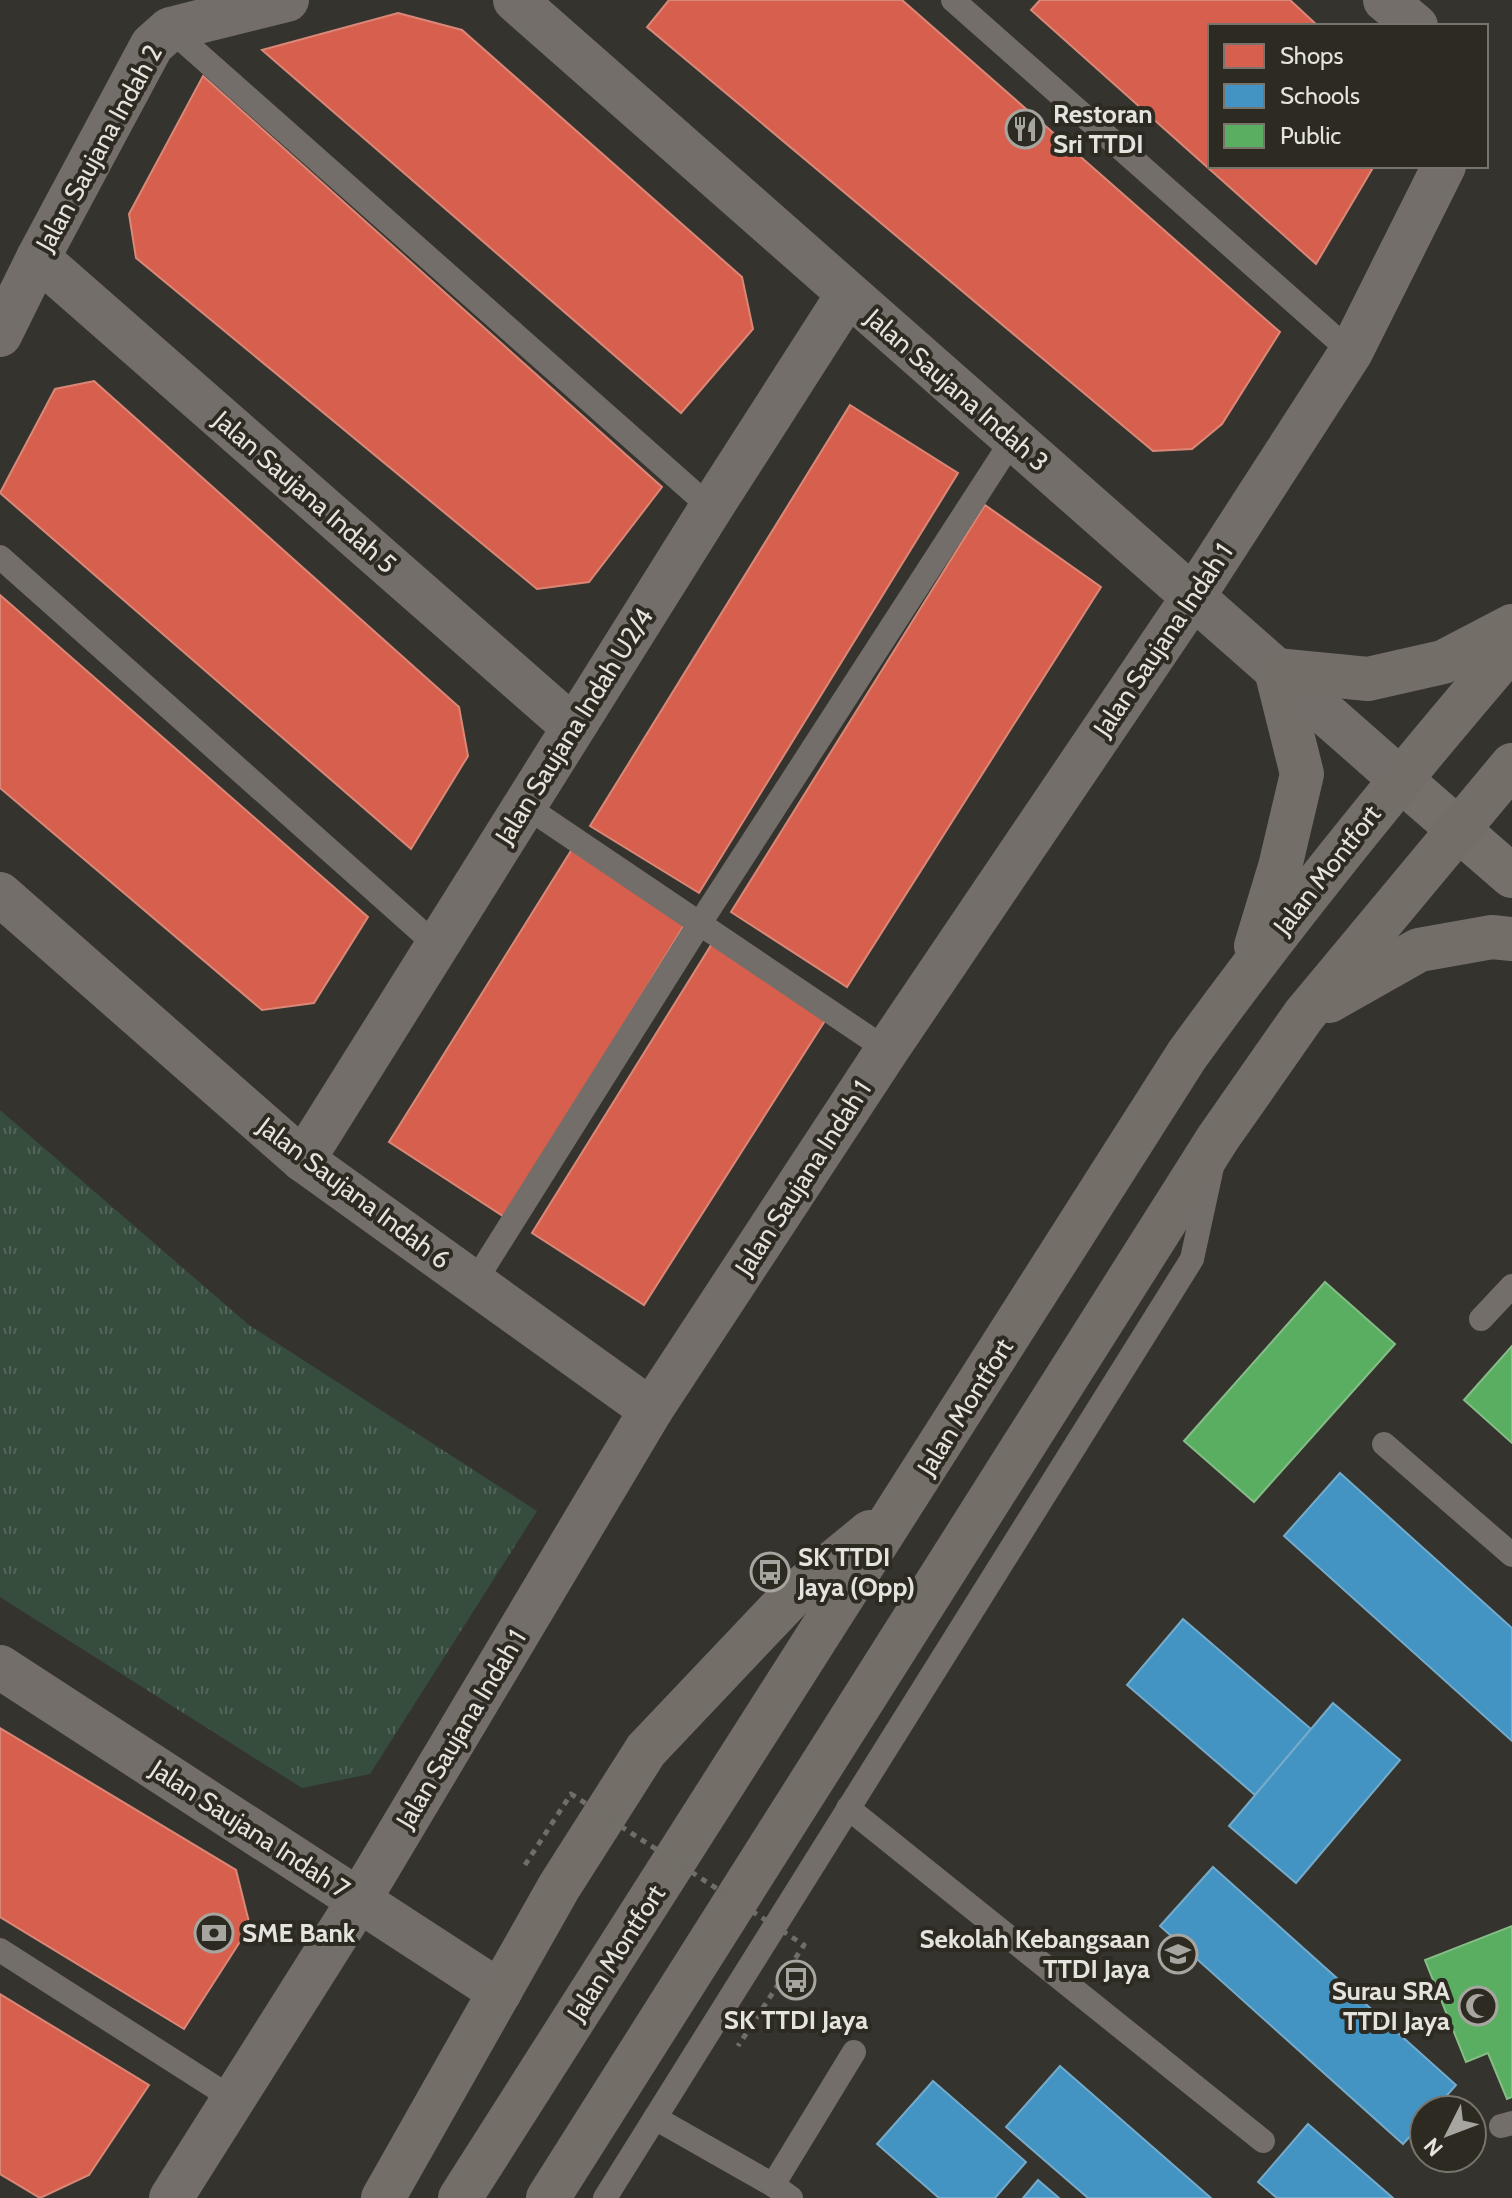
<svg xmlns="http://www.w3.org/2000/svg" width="1512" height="2198" font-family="Cabin,sans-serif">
<defs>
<pattern id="grass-tufts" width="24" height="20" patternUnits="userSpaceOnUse" patternTransform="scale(2)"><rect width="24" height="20" fill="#364d3e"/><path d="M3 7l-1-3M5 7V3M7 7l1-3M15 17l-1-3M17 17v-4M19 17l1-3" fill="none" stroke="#536659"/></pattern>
</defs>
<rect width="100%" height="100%" fill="#34332d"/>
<polygon fill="url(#grass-tufts)" points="0,1110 249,1325 537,1511 370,1774 302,1788 0,1597"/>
<g fill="#d6604d" stroke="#da8778" stroke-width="2">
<polygon points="669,0 902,0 1280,332 1222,424 1192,449 1153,451 647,27"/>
<polygon points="1040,0 1290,0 1318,26 1210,26 1210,166 1374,166 1316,264 1031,10"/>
<polygon points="398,13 462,30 742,277 753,329 681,413 262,50"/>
<polygon points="203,76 662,487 589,582 537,589 136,258 129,214"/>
<polygon points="94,381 459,707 468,756 411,849 0,493 55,389"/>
<polygon points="850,405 958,473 699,893 590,826"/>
<polygon points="985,505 1101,587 847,987 731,912"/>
<polygon points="0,595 368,917 314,1003 262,1010 0,788"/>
<polygon points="574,846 686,922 506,1218 389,1142"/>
<polygon points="713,942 828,1016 644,1305 532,1233"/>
<polygon points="0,1728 236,1870 250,1926 184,2029 0,1917"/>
<polygon points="0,1994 149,2085 89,2175 40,2198 0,2174"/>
</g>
<g fill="#4393c3" stroke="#74abcb" stroke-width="2">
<polygon points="1340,1473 1512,1628 1512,1741 1284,1536"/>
<polygon points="1183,1619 1311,1729 1255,1795 1127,1685"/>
<polygon points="1333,1703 1400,1760 1296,1883 1229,1826"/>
<polygon points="1213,1867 1456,2085 1434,2110 1424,2110 1424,2121 1403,2144 1160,1926"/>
<polygon points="1060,2066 1211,2198 1088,2198 1006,2127"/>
<polygon points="933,2081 1026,2162 995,2198 939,2198 877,2144"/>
<polygon points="1308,2124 1393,2198 1277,2198 1258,2182"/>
<polygon points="1038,2180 1059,2198 1023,2198"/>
</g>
<g fill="#5aae61" stroke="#84be86" stroke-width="2">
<polygon points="1325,1282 1395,1344 1254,1502 1184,1441"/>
<polygon points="1512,1346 1512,1443 1464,1400"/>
<polygon points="1512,1926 1512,2097 1507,2099 1488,2053 1466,2062 1425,1960"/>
</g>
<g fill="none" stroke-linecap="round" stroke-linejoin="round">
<g stroke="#736e69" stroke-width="24">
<polyline points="953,0 1351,352"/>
<polyline points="170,29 711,508"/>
<polyline points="0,557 436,945"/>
<polyline points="524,805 887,1050"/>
<polyline points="474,1283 700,923 1013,439"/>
<polyline points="1481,1319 1512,1286"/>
<polyline points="1384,1444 1512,1555"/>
<polyline points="848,1808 1263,2141"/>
<polyline points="0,1950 233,2099"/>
<polyline points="655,2118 773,2185 791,2198"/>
<polyline points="1501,2126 1512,2123"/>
<polyline points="773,2185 854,2052"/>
<polyline points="605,2198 1192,1259 1212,1167"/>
</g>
<g stroke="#736e69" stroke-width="44">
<polyline points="515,0 1400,779"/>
<polyline points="1385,0 1416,26"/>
<polyline points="38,258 573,727"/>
<polyline points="0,335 38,258 152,45 170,29 287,0"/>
<polyline points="0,894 303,1160 651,1410"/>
<polyline points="303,1160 711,508 848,294"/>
<polyline points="0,1667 500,1992"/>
<polyline points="171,2198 359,1900 651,1410 887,1050 1193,597 1351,352 1444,166"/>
</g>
<polyline stroke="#75706a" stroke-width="44" points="1400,779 1512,876"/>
<g stroke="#746e68" stroke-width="44">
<polyline points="1256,946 1280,867 1302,774 1276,670 1368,679 1443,662 1512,626"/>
<polyline points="1329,1001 1419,950 1492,937 1512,939"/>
<polyline points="383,2198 559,1887 646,1750 792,1596 870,1532"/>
<path d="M460,2198L1187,1055C1289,914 1399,779 1512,647"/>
<polyline points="548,2198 1218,1138 1304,1015 1512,765"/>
</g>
<polyline stroke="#716e68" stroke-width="5" stroke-dasharray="6 6" stroke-linecap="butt" points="525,1865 571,1794 804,1945 738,2046"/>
</g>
<defs>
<g id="restaurant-ring" transform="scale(2)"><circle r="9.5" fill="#2d2a21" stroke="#a7a59f" stroke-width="1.5"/><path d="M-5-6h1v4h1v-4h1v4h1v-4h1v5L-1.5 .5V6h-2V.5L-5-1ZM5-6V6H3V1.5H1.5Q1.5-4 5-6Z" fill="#a7a59f"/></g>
<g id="bus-ring" transform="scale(2)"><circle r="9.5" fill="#2d2a21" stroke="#a7a59f" stroke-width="1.5"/><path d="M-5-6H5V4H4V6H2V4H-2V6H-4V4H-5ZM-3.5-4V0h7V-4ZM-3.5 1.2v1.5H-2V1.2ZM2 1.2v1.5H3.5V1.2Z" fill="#a7a59f"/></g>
<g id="bank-ring" transform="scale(2)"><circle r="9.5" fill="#2d2a21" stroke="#a7a59f" stroke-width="1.5"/><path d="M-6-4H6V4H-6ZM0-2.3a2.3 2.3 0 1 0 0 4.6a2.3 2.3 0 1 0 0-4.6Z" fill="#a7a59f"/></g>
<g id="school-ring" transform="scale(2)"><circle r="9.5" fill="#2d2a21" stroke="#a7a59f" stroke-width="1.5"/><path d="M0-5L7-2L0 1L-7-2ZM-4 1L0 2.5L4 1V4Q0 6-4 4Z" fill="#a7a59f"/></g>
<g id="mosque-ring" transform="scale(2)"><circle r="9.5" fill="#2d2a21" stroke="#a7a59f" stroke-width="1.5"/><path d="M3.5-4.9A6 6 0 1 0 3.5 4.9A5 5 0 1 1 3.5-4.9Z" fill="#a7a59f"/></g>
</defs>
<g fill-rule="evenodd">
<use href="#restaurant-ring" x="1025" y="129"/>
<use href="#bus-ring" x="770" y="1572"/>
<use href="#bank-ring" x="214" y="1933"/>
<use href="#school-ring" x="1178" y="1954"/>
<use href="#bus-ring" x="796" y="1980"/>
<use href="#mosque-ring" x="1478" y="2006"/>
</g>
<g text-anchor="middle" stroke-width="8" stroke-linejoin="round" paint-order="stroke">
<g font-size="26" font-weight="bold" fill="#e5e3dd" stroke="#2d2a21" text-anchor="start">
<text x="1053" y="123">Restoran<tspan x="1053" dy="30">Sri TTDI</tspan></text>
<text x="798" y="1566">SK TTDI<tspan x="798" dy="30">Jaya (Opp)</tspan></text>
<text x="242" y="1942">SME Bank</text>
<text x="1150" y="1948" text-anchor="end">Sekolah Kebangsaan<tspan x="1150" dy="30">TTDI Jaya</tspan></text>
<text x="1450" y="2000" text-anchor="end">Surau SRA<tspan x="1450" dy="30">TTDI Jaya</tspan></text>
<text x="796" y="2029" text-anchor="middle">SK TTDI Jaya</text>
</g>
<g font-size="26" fill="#e5e3dd" stroke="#2d2a21">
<text transform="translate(99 148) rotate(-61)" y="9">Jalan Saujana Indah 2</text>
<text transform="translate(957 390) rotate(41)" y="9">Jalan Saujana Indah 3</text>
<text transform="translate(305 492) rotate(41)" y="9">Jalan Saujana Indah 5</text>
<text transform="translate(1163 640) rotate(-56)" y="9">Jalan Saujana Indah 1</text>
<text transform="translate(574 726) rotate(-58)" y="9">Jalan Saujana Indah U2/4</text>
<text transform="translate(1327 870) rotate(-52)" y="9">Jalan Montfort</text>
<text transform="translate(803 1178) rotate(-57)" y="9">Jalan Saujana Indah 1</text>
<text transform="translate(354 1193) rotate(37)" y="9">Jalan Saujana Indah 6</text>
<text transform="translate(965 1407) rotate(-58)" y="9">Jalan Montfort</text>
<text transform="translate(461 1729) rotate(-59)" y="9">Jalan Saujana Indah 1</text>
<text transform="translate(250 1829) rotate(33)" y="9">Jalan Saujana Indah 7</text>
<text transform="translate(616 1953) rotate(-57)" y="9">Jalan Montfort</text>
</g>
</g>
<rect x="1208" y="24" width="280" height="144" fill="#2d2a21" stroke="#77746c" stroke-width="2"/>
<rect x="1224" y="44" width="40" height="24" fill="#d6604d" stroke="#77746c" stroke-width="2"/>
<text x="1280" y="64" font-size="24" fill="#e5e3dd">Shops</text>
<rect x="1224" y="84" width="40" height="24" fill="#4393c3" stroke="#77746c" stroke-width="2"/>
<text x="1280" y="104" font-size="24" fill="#e5e3dd">Schools</text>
<rect x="1224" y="124" width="40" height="24" fill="#5aae61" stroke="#77746c" stroke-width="2"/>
<text x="1280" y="144" font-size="24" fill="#e5e3dd">Public</text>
<g transform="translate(1448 2134) rotate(228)"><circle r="38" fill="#2d2a21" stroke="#77746c" stroke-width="2"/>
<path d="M0-6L14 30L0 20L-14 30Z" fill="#a7a59f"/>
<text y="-12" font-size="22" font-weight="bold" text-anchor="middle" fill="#e5e3dd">N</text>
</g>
</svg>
